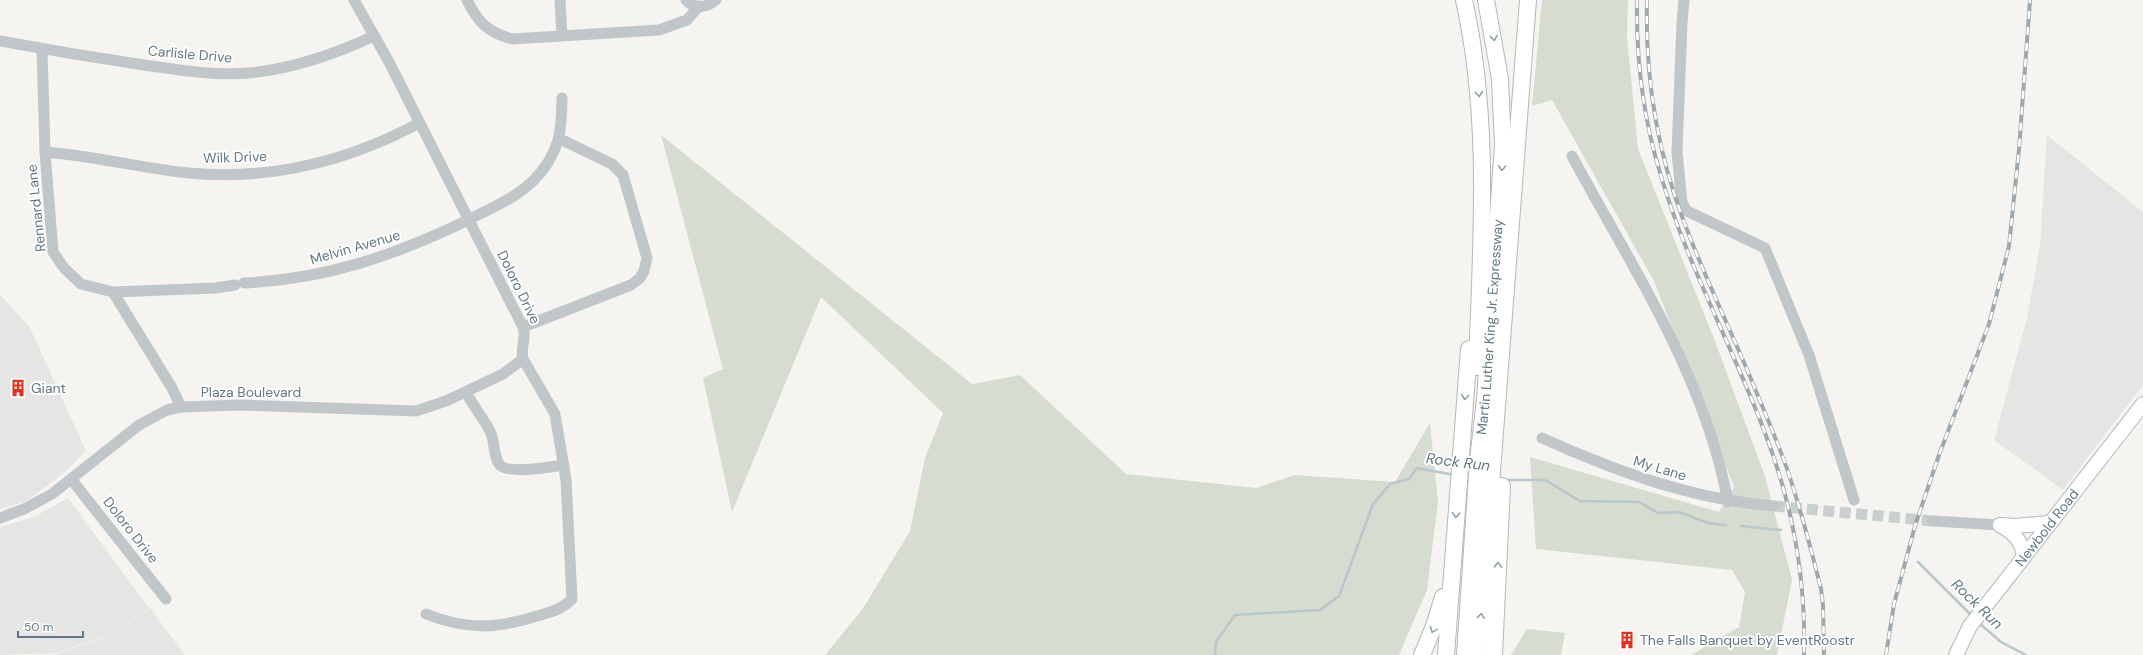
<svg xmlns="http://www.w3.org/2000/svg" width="2143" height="655" font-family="'DM Sans',sans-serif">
<rect width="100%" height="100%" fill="#f5f4f0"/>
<g fill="#e5e6e4">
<polygon points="2047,135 2143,212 2143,385 2063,490 1994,440 2027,318 2040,245"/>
<polygon points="0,294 30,328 86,451 66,471 27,501 0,509"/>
<polygon points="68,498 149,608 110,635 55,653 0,655 0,527 34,517"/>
<polygon points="150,608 185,655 39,655 55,654 111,635"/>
</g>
<g fill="#d7dcd1">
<polygon points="1542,0 1628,0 1627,37 1638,149 1713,336 1765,476 1792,580 1777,655 1691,655 1739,627 1745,592 1732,570 1536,549 1530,457 1719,512 1734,487 1654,281 1552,100 1532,106"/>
<polygon points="661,135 972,384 1020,375 1126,474 1256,488 1295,475 1395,482 1430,423 1438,502 1427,590 1399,655 825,655 862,610 910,531 925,458 943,413 821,297 732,512 703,378 723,369"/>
<polygon points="1527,629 1565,633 1561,655 1511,655"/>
</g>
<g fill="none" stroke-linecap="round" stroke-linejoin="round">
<g stroke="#b8c7c9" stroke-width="2.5">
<polyline points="1504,480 1545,480 1580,501 1639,502 1658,513 1679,512 1708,523 1725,525"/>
<polyline points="1741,526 1781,530"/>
<polyline points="1918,562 1973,617"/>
<polyline points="1979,623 2001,642 2026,655"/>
<polyline points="1215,655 1216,642 1235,615 1320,610 1339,596 1373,504 1390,484 1409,479 1417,468 1455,475"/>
</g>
<polyline stroke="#c9cfcf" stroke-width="11" stroke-dasharray="11 5.5" stroke-linecap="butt" points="1774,506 1933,521"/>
<g stroke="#b2b8ba" stroke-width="16">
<g id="major">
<polyline points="2000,525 2015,526 2050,523"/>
<path d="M2000,525C2014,533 2022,541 2024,557"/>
<path id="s1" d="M1956,655L1970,626L1981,612L2143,404"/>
</g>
</g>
<g stroke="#b4b8ba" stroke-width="18">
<g id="highway">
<path d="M1464,0C1491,121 1481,244 1477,367"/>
<polyline points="1422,655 1434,626 1443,597"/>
<polyline points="1446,655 1469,349"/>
<path id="s2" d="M1465,655L1478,461L1485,399L1503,145L1500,79L1486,0"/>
<polyline points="1478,655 1528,0"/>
<polyline points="1494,655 1502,486"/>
</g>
</g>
<g stroke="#c1c6c8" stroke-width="11">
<path d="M354,0L389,62L523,327C527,338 520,348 523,359L555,414L566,480L572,599C561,610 553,611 537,616C497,629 466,630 426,614"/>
<path d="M467,0C478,22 487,32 512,39L659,30L687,20L699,6"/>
<polyline points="560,0 562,35"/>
<path d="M686,0C694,9 707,8 716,0"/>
<polyline points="1684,0 1682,23 1677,152 1682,203 1687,211 1765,248 1809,355 1854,500"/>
<path d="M0,41C48,50 96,58 144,65C179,70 214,76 249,73C293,69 335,54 374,36"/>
<polyline points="42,49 45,152 53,252 64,268 81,284 113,292 216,288 235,285"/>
<path d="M45,152C94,156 141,168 189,173C269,181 349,161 419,123"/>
<path d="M1572,156C1632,268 1704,373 1728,502"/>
<path d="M244,283C327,279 397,255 472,218C500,204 529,192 547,164C562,140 561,125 562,98"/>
<polyline points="113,292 172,388 181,407"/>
<polyline points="523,327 631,285 640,278 644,271 647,258 623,175 612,164 560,139"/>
<path d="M466,392C473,406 483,418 490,431C495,441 493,455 499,464C507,475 551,467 564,465"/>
<path d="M1542,438C1618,472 1691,499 1774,506"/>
<polyline points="71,479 166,599"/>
<polyline points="0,518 24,509 52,494 139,425 167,410 181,407 240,405 416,411 446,401 503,374 523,359"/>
<polyline points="1933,521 2000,525"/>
</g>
<use href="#major" stroke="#fff" stroke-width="14"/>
<use href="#highway" stroke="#fff" stroke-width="16"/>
<g stroke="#9fa8ac" stroke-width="4">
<g id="rail">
<path d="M1637,0C1636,60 1643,118 1661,176C1687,265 1733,347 1765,433C1792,503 1806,580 1804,655"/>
<path d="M1647,0C1645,74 1657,150 1683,219C1703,274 1729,326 1751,379C1765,414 1781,448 1792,484C1803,518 1812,553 1821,589L1823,605L1824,655"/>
<polyline points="1886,655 1894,604 1915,526 1939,455 1989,324 2009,246 2019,149 2030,0"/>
</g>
</g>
<use href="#rail" stroke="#fff" stroke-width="2.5" stroke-dasharray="8" stroke-linecap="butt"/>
</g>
<defs><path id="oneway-chevron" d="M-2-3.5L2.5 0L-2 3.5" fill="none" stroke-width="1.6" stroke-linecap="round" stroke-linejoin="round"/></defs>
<g stroke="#91a1a8">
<use href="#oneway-chevron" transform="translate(1494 38) rotate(80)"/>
<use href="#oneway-chevron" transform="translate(1479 94) rotate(85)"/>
<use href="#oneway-chevron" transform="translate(1502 168) rotate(93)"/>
<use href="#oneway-chevron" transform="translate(1465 397) rotate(95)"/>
<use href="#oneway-chevron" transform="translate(1456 515) rotate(93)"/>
<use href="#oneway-chevron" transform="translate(1498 565) rotate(-88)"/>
<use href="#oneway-chevron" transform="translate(1481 616) rotate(-86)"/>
<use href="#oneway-chevron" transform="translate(1433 630) rotate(111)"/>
</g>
<defs>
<g id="building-bare" transform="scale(1.38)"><path d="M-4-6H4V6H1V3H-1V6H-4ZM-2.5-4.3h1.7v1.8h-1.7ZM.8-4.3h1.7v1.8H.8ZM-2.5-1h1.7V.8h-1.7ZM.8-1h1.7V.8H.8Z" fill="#ea2e1b" stroke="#fff" stroke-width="2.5" paint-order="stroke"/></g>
</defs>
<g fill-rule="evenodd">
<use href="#building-bare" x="18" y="388"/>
<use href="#building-bare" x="1627" y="640"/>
</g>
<g text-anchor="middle" stroke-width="4" stroke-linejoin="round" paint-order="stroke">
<g font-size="14" fill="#627983" stroke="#fff">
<text transform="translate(190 54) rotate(5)" y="5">Carlisle Drive</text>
<text transform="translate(235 157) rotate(-2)" y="5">Wilk Drive</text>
<text transform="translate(36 208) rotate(-96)" y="5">Rennard Lane</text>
<text transform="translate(355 247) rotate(-16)" y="5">Melvin Avenue</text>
<text transform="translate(519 287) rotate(64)" y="5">Doloro Drive</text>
<text dy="5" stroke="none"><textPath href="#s2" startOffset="329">Martin Luther King Jr. Expressway</textPath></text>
<text x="251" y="397">Plaza Boulevard</text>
<text transform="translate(1660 468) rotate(17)" y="5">My Lane</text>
<text dy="5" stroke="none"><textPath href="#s1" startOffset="157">Newbold Road</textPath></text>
<text transform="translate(131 530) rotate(52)" y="5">Doloro Drive</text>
</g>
<g font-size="14" fill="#627983" stroke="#fff" text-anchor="start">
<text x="31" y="393">Giant</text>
<text x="1640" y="645">The Falls Banquet by EventRoostr</text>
</g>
<g font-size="15" font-style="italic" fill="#5e7b80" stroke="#fff">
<text transform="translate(1458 462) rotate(7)" y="5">Rock Run</text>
<text transform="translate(1977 604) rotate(44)" y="5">Rock Run</text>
</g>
</g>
<path d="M18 631v6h65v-6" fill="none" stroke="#627983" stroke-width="2"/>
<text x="24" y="631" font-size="12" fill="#627983" stroke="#ffffff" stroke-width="3" paint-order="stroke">50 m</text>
</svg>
